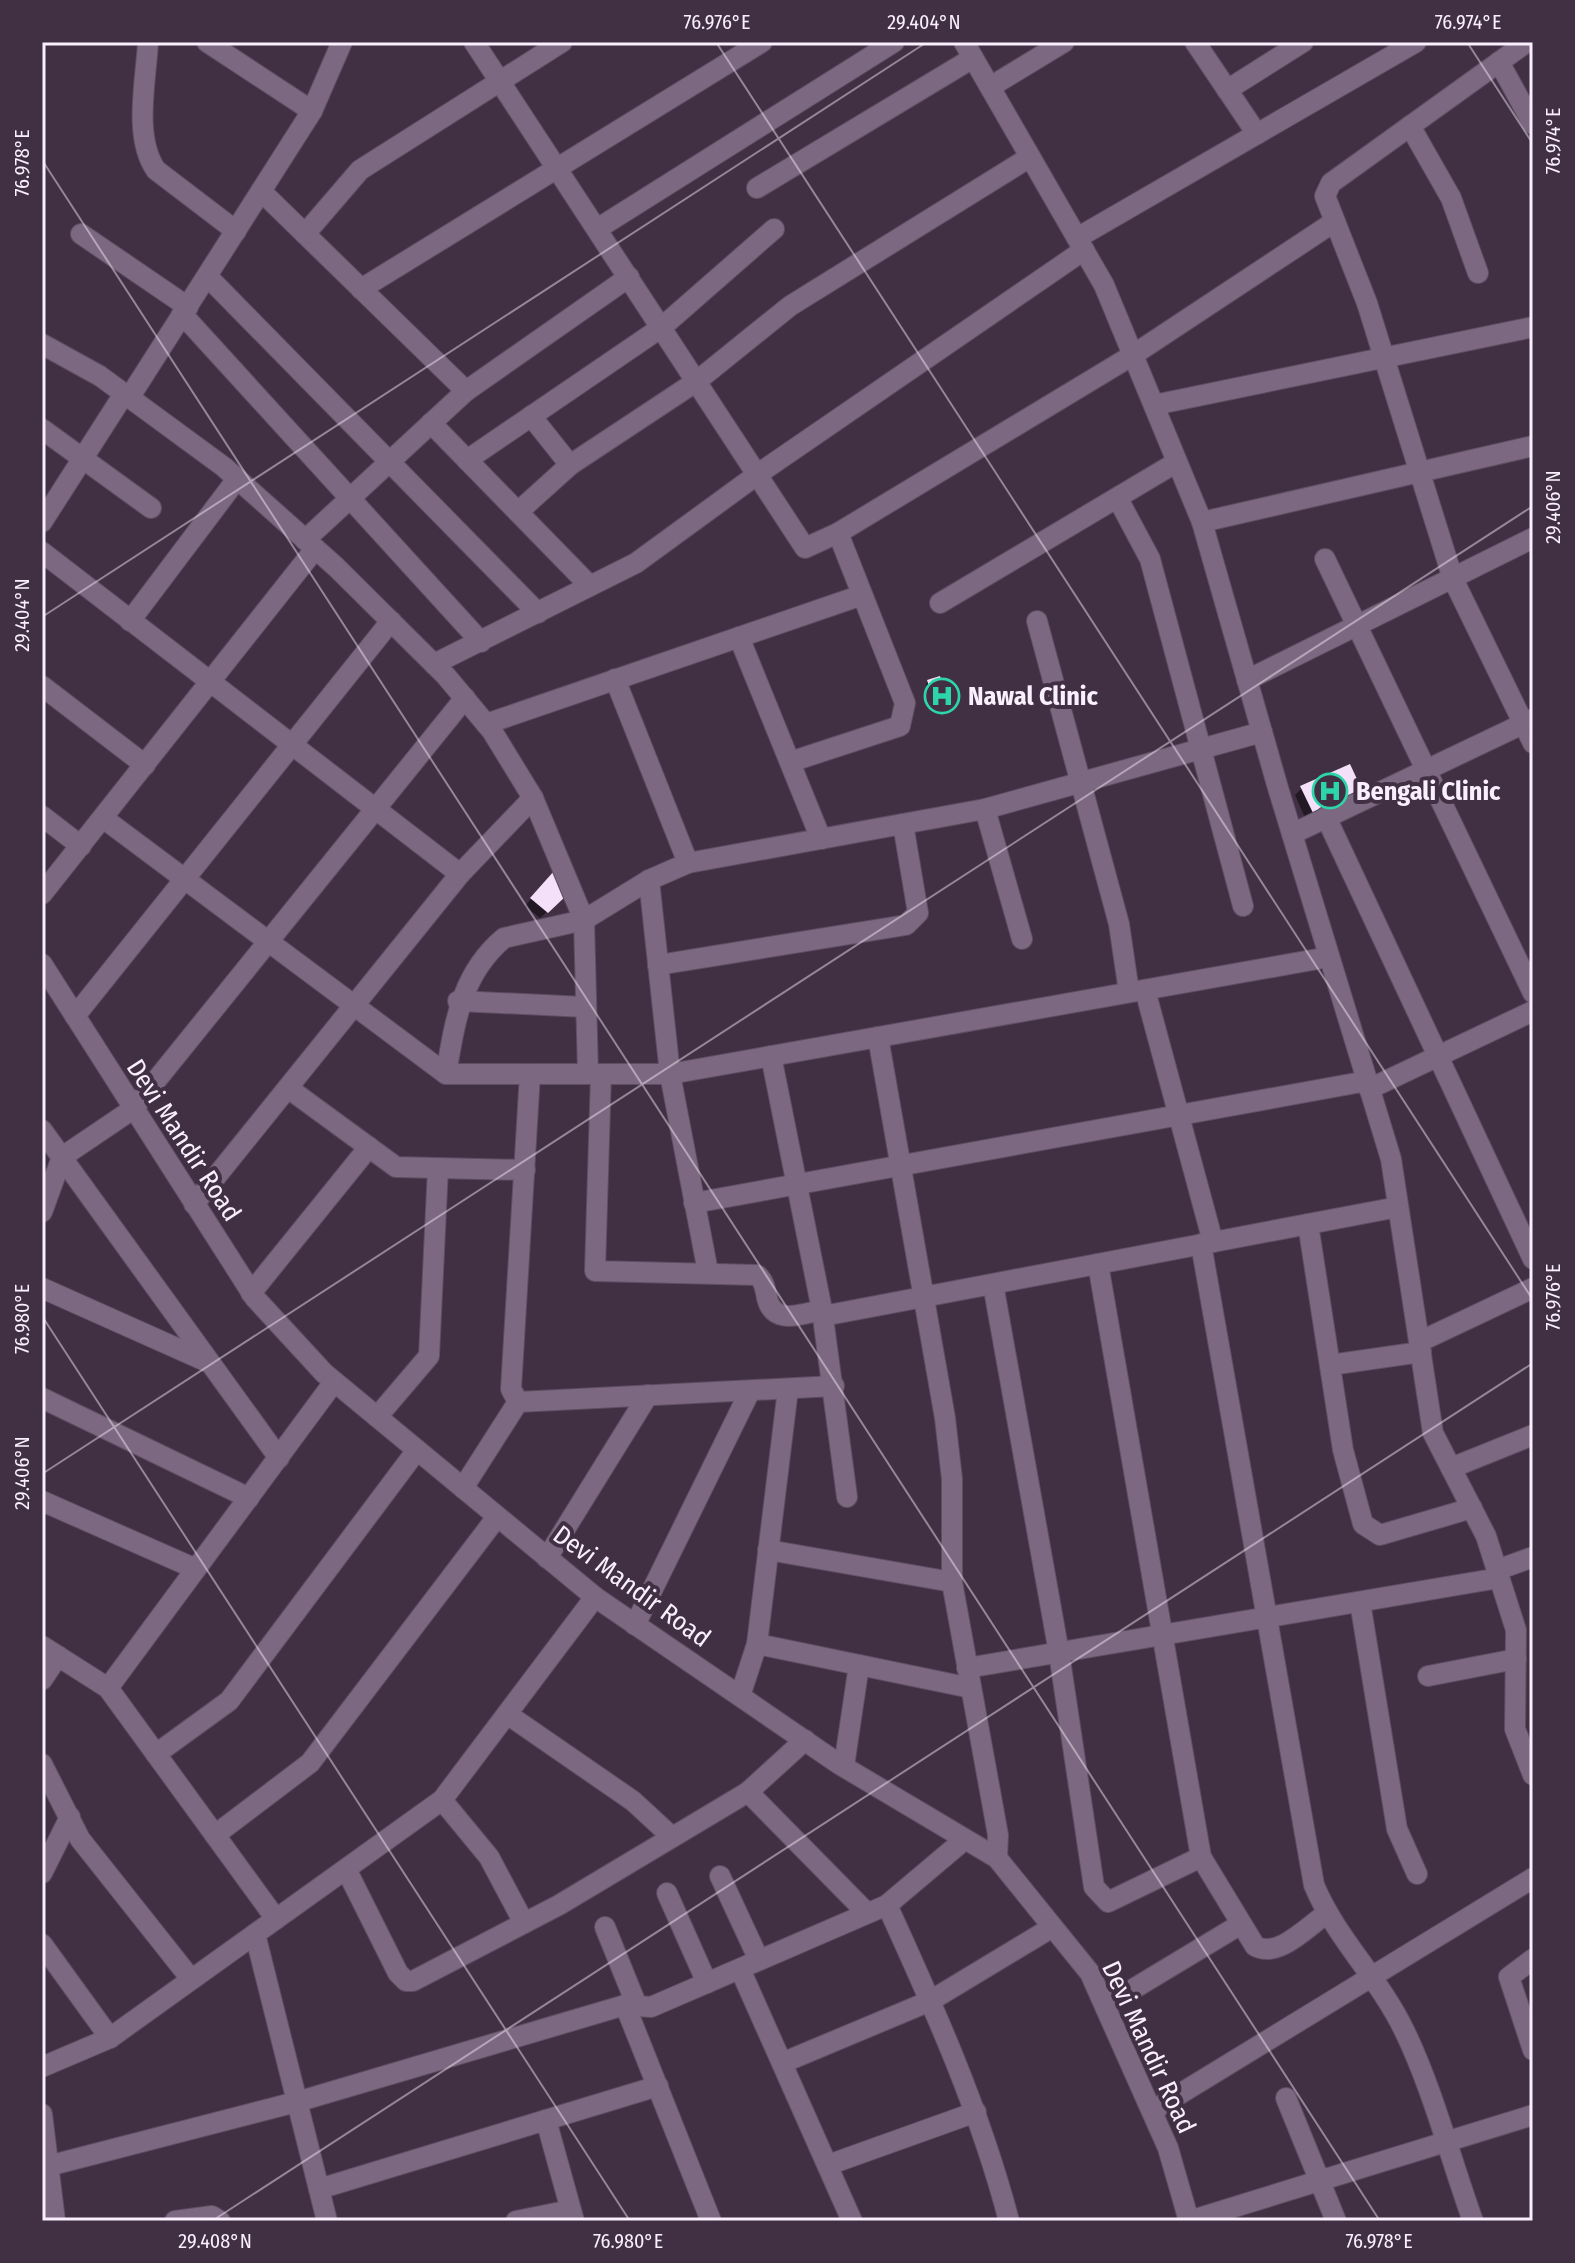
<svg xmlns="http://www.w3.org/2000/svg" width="1575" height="2263" font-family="'Fira Sans Condensed',sans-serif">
<rect width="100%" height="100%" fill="#412f44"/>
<g fill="#0007">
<polygon points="928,681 947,707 944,710 934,713 926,684"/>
<polygon points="1302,788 1361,791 1306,820 1295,795"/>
<polygon points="547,880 564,896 540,918 525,906"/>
</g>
<g fill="#f4e1f9">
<polygon points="940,676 949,708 937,712 927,680"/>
<polygon points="1350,764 1363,792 1314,815 1300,786"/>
<polygon points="554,871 566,896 548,913 530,898"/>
</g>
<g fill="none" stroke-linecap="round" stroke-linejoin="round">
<g stroke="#5e4e62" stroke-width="22">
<g id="street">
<path d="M148,42C146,81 133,137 156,170L236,231"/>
<polyline points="207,42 312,111"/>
<polyline points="474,42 805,548 838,533 1133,355 1334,222"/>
<polyline points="964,42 1104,285 1202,522 1278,788 1391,1159 1433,1433 1486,1536 1516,1630 1515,1729 1533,1775"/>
<polyline points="1195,42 1257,134"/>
<polyline points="1527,42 1331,183 1325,196 1367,303 1453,579 1533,743"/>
<polyline points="1499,62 1533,124"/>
<polyline points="990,87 1064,42"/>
<polyline points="1227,90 1303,42"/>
<polyline points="1410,126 1451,198 1478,273"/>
<polyline points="757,188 973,58"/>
<polyline points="261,191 466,391"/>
<polyline points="597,229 894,42"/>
<polyline points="81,234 188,307"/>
<polyline points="305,234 360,170 562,42"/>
<polyline points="1077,238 1416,42"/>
<polyline points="207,276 538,613"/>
<polyline points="361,289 762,42"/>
<polyline points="182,314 481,642"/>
<polyline points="42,344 100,376 224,467 336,567 446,676 492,731 533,798 584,920 588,1074"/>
<polyline points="129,398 312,111 342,42"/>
<polyline points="1154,405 1533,327"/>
<polyline points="531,416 570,465"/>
<polyline points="431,423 590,586"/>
<polyline points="42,429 151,508"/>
<polyline points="467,460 662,327 774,229"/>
<polyline points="1118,499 1150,559 1243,906"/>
<polyline points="518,512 570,465 697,381 790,306 1030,157"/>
<polyline points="42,522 124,394"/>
<polyline points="1202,522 1533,446"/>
<polyline points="305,540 466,391 629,277"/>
<polyline points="42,552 460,874"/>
<polyline points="1325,559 1533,993"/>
<polyline points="940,603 1177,462"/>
<polyline points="130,621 237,479"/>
<polyline points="1037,621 1119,924 1129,992"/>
<polyline points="739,637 821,839"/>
<polyline points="434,664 636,563 758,474 1084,250"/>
<polyline points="615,679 688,863"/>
<polyline points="1247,680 1533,538"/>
<polyline points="42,686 145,765"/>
<polyline points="486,724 862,595"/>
<polyline points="790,762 900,726 905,703 838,533"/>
<polyline points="985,809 1022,939"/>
<polyline points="42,816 81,846"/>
<polyline points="1326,817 1533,1259"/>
<polyline points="103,818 446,1074 670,1074 1329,957"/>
<polyline points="1292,834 1533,719"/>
<polyline points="649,880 670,1074 708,1272"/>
<polyline points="42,894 315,549"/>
<polyline points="42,964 255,1298 324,1373 595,1597 839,1764 997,1858 1090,1973 1168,2148 1189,2221 1533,2115"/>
<polyline points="658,965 906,925 918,913 903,824"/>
<polyline points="1145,990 1213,1242"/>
<polyline points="458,1001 585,1007"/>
<polyline points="75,1016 391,621"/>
<polyline points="878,1037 945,1418 952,1479 952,1582 998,1835 997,1858"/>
<polyline points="771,1056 822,1310 847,1497"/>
<path d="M446,1074C455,1022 461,974 504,938L584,920L649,880L688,863L985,809L1262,732"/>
<path d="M601,1074L595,1271L757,1275C765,1282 765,1289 767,1298C774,1326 801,1314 822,1310"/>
<polyline points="288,1088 396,1167 525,1170"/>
<polyline points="1369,1089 1533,1011"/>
<polyline points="42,1130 279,1458"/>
<polyline points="694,1203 1367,1081"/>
<polyline points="194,1204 460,874 533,798"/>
<polyline points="42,1212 62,1157 133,1109 465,698"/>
<polyline points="1308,1224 1343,1450 1363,1524 1380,1535 1472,1508"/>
<path d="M1201,1244L1314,1885C1336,1938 1379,1978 1404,2030C1432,2087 1451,2160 1473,2221"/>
<path d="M1098,1264L1201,1857L1255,1946C1278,1959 1307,1927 1326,1914"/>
<polyline points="993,1284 1059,1653 1094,1887 1108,1902 1201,1857"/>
<polyline points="42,1288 210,1363"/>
<polyline points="251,1293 369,1147"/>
<polyline points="823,1316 1398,1207"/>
<polyline points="1419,1342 1533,1288"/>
<polyline points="1330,1365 1421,1352"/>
<polyline points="42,1398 249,1498"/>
<polyline points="518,1402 511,1389 530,1074"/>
<polyline points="377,1417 429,1356 438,1168"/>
<polyline points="1451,1468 1533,1435"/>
<polyline points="463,1488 518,1402 834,1386"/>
<polyline points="42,1501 196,1569"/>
<polyline points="768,1550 952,1582"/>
<polyline points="547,1558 648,1395"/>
<polyline points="1497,1570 1533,1557"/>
<polyline points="1360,1602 1397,1829 1417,1874"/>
<polyline points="635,1625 750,1391"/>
<polyline points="757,1644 971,1688"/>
<polyline points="42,1646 108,1688 276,1919"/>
<polyline points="967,1668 1499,1578"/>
<polyline points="1428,1676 1516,1659"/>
<polyline points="42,1680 58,1656"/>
<polyline points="108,1688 334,1382"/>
<polyline points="740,1696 757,1644 788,1389"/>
<polyline points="507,1714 633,1801 672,1837"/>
<polyline points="156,1754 229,1701 417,1450"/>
<polyline points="42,1764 80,1839 191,1979"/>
<polyline points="844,1766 859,1665"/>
<polyline points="748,1792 867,1913"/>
<polyline points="442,1800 489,1857 524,1923"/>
<polyline points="215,1835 310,1763 497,1517"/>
<polyline points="346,1869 398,1973 406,1981 413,1981 559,1905 748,1792 805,1740"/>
<polyline points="42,1873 70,1817"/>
<polyline points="720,1876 759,1960"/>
<polyline points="667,1893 707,1983"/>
<path d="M887,1905C934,2008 980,2110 1009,2221"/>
<polyline points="605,1927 637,2006"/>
<polyline points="255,1934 327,2221"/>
<polyline points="42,1944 110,2038"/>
<polyline points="1533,1959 1509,1977 1533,2050"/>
<polyline points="740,1969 852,2221"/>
<polyline points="625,2005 711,2221"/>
<polyline points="1105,2006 1241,1924"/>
<polyline points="782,2063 930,2001 1051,1928"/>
<polyline points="42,2067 110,2038 442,1800 595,1597"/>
<polyline points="1286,2098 1336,2221"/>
<polyline points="1152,2111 1533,1878"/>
<polyline points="42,2114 55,2221"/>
<polyline points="546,2120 574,2221"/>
<polyline points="828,2165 976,2112"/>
<polyline points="48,2166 300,2101 625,2005 651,2007 887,1905 964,1840"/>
<polyline points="319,2189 658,2086"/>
<polyline points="175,2221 212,2216 220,2221"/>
<polyline points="516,2221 571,2210"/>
</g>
</g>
<use href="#street" stroke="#7c6881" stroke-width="20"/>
</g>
<path fill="none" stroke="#faeffd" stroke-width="2" stroke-opacity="0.45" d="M716,42L1533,1300M1467,42L1533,144M42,160L1380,2221M42,617L927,42M42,1316L630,2221M42,1474L1533,506M212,2221L1533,1363M1532,2221H1533"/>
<defs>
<g id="hospital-ring" transform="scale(1.8)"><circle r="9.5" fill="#412f44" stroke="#2dd5ab" stroke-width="1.5"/><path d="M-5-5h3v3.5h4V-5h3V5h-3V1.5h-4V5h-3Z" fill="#2dd5ab"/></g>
</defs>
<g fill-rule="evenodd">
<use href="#hospital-ring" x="942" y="696"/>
<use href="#hospital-ring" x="1330" y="791"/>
</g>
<g text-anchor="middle" stroke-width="8" stroke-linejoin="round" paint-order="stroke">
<g font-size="26" font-weight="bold" fill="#faeffd" stroke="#412f44" text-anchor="start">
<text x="968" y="705">Nawal Clinic</text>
<text x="1356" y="800">Bengali Clinic</text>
</g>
<g font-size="26" fill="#faeffd" stroke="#412f44">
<text transform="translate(184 1140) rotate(57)" y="9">Devi Mandir Road</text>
<text transform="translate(632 1586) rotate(36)" y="9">Devi Mandir Road</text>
<text transform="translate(1149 2047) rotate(65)" y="9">Devi Mandir Road</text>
</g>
</g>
<rect width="1575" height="2263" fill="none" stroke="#412f44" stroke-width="88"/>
<rect x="44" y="44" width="1487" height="2175" fill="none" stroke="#faeffd" stroke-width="3"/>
<g font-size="20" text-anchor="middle" fill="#faeffd">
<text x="717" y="29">76.976°E</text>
<text x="924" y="29">29.404°N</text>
<text x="1468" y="29">76.974°E</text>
<text transform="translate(1553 141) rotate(-90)" y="7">76.974°E</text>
<text transform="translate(22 163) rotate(-90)" y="7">76.978°E</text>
<text transform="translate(1553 507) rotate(-90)" y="7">29.406°N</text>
<text transform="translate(22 615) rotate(-90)" y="7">29.404°N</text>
<text transform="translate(1553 1297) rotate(-90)" y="7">76.976°E</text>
<text transform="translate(22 1319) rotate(-90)" y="7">76.980°E</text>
<text transform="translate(22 1473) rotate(-90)" y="7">29.406°N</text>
<text x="215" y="2248">29.408°N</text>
<text x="628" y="2248">76.980°E</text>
<text x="1379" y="2248">76.978°E</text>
</g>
</svg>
